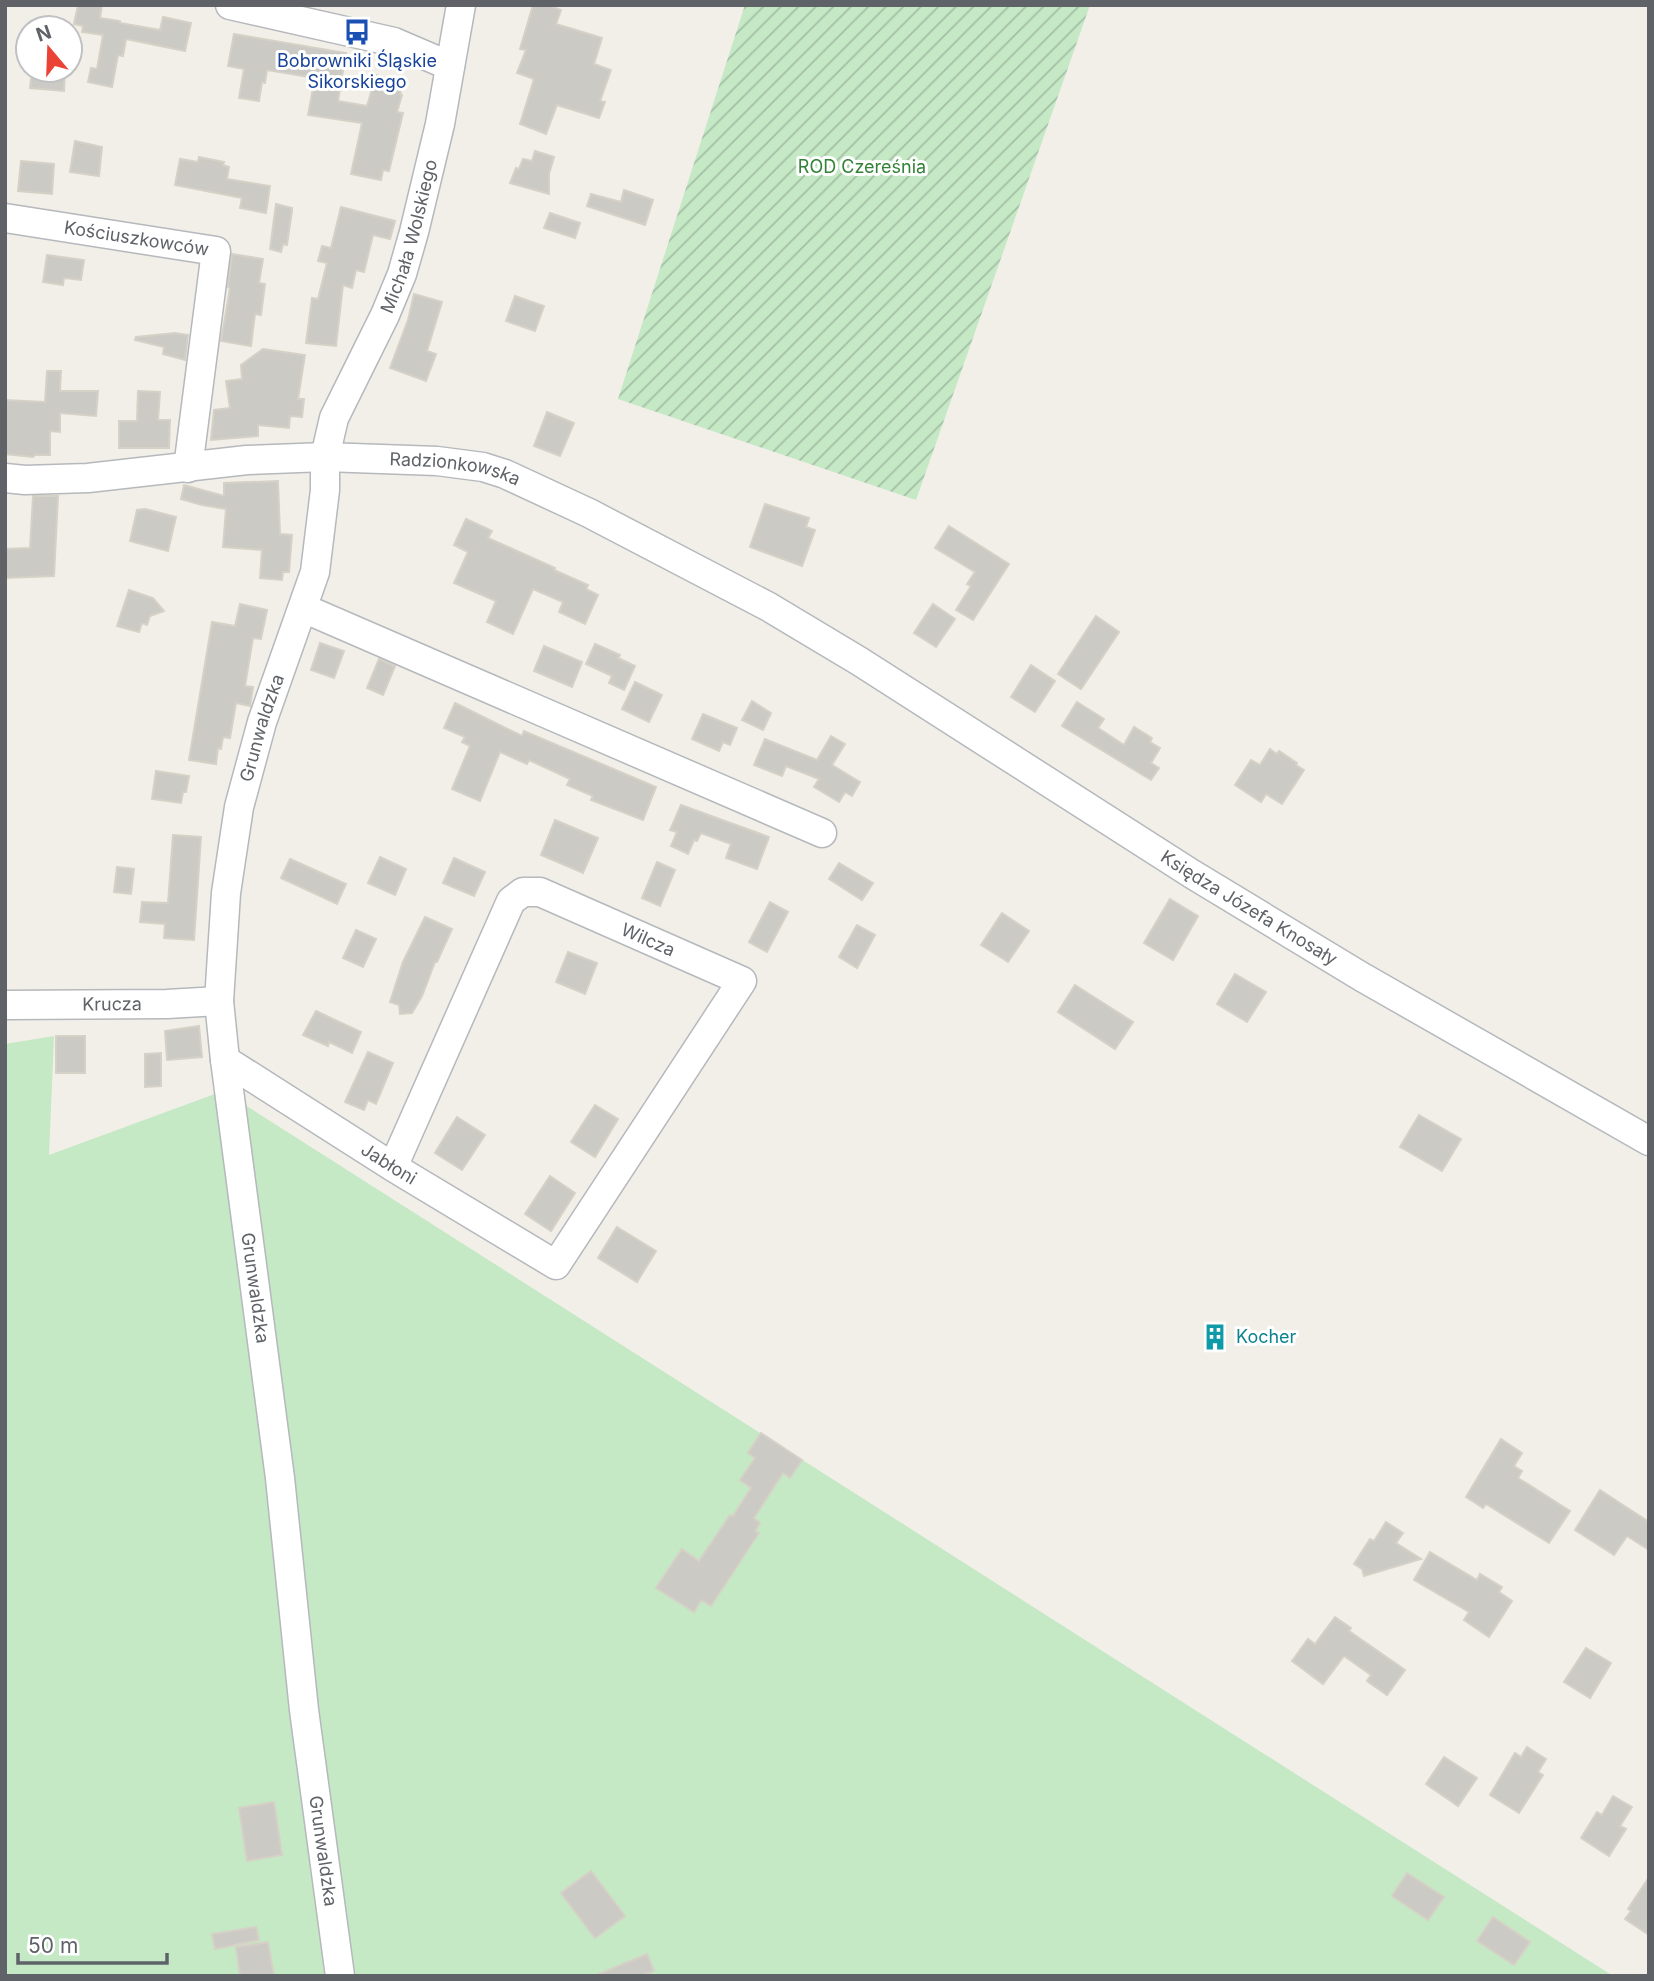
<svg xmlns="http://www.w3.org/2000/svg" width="1654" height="1981" font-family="Inter,sans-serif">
<defs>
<pattern id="garden-furrows" width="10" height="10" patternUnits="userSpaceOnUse" patternTransform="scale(1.75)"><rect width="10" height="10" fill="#c5e8c5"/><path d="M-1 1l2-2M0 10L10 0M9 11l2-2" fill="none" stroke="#a3c0a4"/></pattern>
</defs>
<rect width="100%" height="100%" fill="#f1efe8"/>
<polygon fill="#c5e8c5" points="54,1036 49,1155 223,1091 1613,1976 5,1976 5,1044"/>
<polygon fill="url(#garden-furrows)" points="745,5 1090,5 916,500 618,399"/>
<g fill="#cccac5" stroke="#d6d1c6" stroke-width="2">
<polygon points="78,5 102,5 100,18 120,21 120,23 160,30 163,17 191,23 185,51 126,39 123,56 118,55 112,87 88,82 91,68 97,69 103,35 82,32 83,26 74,24"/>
<polygon points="533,5 548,5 561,10 556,24 602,38 594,64 611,70 600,101 605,102 599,118 557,105 546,134 520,124 534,79 517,73 526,50 520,49"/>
<polygon points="234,34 346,53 338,101 367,106 376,75 403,83 400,94 402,95 397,112 403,113 389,171 383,170 381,180 351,174 362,123 308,115 315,78 267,70 265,83 262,82 259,101 239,98 244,69 228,66"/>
<polygon points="32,70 65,70 64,91 30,88"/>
<polygon points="75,141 102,147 99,176 70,172"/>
<polygon points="535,151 554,157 549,174 549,194 510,183 516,168 519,169 523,159 532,161"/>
<polygon points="199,157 224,162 223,165 229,167 227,179 270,186 266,213 240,208 242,198 175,185 180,159 198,162"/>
<polygon points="21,161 54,164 52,194 18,191"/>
<polygon points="624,190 653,200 645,225 587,206 591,194 621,202"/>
<polygon points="276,204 292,208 292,211 287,245 283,244 281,252 270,249"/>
<polygon points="341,207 395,221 390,239 373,235 364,272 356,270 352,288 343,285 336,346 306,343 312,298 318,299 327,263 318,261 322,246 331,248"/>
<polygon points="550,213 580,223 575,238 544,228"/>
<polygon points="232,254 263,259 259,283 265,284 261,315 255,314 251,346 221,341 230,288 228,287"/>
<polygon points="47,255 84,260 81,280 64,278 63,285 43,282"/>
<polygon points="414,294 442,302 427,351 436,354 426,381 390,368 408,320"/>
<polygon points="515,296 544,306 535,331 506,321"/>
<polygon points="175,333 188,335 185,360 163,354 164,347 135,340 136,337"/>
<polygon points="263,349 305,355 298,399 304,399 302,417 290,416 289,428 258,425 258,436 211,440 214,410 230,408 226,381 242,379 241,365"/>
<polygon points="47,371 61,371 60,391 98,391 96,416 60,413 60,432 50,431 50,455 35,455 33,457 5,454 5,400 45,402"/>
<polygon points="138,391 160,392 158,420 170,420 169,448 119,448 119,421 137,421"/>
<polygon points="547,412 574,423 560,456 534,446"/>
<polygon points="278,481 280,534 292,535 289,572 283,572 282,580 260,578 262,550 223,547 226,509 202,505 181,499 184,485 224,496 224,483"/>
<polygon points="33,496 58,496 54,576 5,578 5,549 30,548"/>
<polygon points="765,504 809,518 806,527 815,530 802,566 750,547"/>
<polygon points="145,509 176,517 168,551 130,541 137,510"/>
<polygon points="466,519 492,531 488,538 555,568 554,570 588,585 586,589 598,595 585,624 559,612 563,602 533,589 513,634 487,622 496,601 454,583 468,552 454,545"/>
<polygon points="949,526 1009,564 973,620 956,610 971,586 967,584 975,572 935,548"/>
<polygon points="129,590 153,598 164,611 150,616 147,625 142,623 139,632 117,626"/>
<polygon points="240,604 267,610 261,639 253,638 245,686 253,687 250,706 236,703 230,738 223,737 221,749 218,748 216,764 189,760 212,622 235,626"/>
<polygon points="933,604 955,619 936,647 914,633"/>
<polygon points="1096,616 1119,632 1081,689 1058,674"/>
<polygon points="320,643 344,651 334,678 311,670"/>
<polygon points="595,644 620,655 618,658 635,666 624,690 609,683 612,676 586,664"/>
<polygon points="544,646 582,662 572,687 534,671"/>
<polygon points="379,659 395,666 383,695 367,688"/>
<polygon points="1031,665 1055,681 1035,712 1011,697"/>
<polygon points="635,682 662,695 649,722 622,709"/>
<polygon points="752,701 771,713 763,730 742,720"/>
<polygon points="1077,702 1104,719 1098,728 1124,745 1134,727 1152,738 1150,742 1160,748 1151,763 1159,768 1151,780 1062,726"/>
<polygon points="455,703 522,736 524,731 656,787 643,820 591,800 593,796 567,785 570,779 529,760 527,764 500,752 480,801 452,789 470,746 462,742 465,737 444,728"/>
<polygon points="703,714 737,728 730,745 723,742 719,751 692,739"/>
<polygon points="831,736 845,744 832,765 860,782 852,796 845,792 839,802 814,787 819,779 786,766 782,776 754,765 765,739 817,760"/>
<polygon points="1270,749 1277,754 1279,751 1297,763 1296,765 1304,770 1282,804 1266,794 1261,802 1235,785 1251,760 1260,765"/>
<polygon points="156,771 189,776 186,792 183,792 181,803 152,799"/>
<polygon points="681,805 769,837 757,869 726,858 731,844 701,833 697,841 694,840 688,854 671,846 677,832 670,830"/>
<polygon points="555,820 598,838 583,873 541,855"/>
<polygon points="173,835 201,837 194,940 164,938 165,924 140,922 142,902 168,903"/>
<polygon points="380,857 406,869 395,895 368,883"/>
<polygon points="454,858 485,872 474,896 443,883"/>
<polygon points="290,859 346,884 337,904 281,878"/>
<polygon points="657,862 675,870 660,906 642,898"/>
<polygon points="839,863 873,883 862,900 829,879"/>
<polygon points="117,867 134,869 131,894 114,892"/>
<polygon points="1170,899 1198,916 1173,960 1144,943"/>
<polygon points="770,902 788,912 767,952 749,942"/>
<polygon points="1002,913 1029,931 1008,962 981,945"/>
<polygon points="425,917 452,929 437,962 435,962 422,996 412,1013 400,1014 399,1005 390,1002 403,962"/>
<polygon points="857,925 875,935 857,968 839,957"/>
<polygon points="356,930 376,939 363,967 343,958"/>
<polygon points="568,952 597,963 585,994 556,982"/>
<polygon points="1235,974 1266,992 1247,1022 1217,1004"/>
<polygon points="1075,985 1133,1022 1115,1049 1058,1012"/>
<polygon points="316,1011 361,1032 352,1053 329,1042 328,1046 303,1035"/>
<polygon points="199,1026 202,1057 167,1060 165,1031"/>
<rect x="56" y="1036" width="29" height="37"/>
<polygon points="368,1052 393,1063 376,1104 368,1100 364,1110 345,1102"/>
<polygon points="161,1053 161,1086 145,1087 145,1054"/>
<polygon points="595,1105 618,1119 595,1157 571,1142"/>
<polygon points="1419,1115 1461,1139 1442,1171 1400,1147"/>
<polygon points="457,1117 485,1135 462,1170 435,1153"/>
<polygon points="550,1176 575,1193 551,1231 525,1214"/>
<polygon points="617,1227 656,1251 637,1282 598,1258"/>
<polygon points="761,1433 802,1460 790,1478 783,1473 754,1518 760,1523 755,1531 759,1533 711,1606 701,1600 694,1612 656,1588 682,1549 699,1561 730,1515 733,1516 751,1488 740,1480 755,1458 748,1453"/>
<polygon points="1501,1439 1522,1453 1514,1466 1522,1471 1518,1478 1570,1511 1549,1543 1486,1504 1483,1508 1466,1497"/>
<polygon points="1600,1490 1649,1522 1649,1550 1627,1536 1614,1555 1575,1530"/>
<polygon points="1386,1522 1403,1533 1396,1543 1421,1559 1364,1576 1362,1569 1354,1564 1370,1539 1374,1541"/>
<polygon points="1430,1552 1477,1580 1480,1574 1502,1587 1499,1592 1512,1601 1489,1637 1464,1620 1469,1612 1414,1580"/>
<polygon points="1335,1617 1351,1628 1349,1631 1405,1670 1387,1695 1367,1681 1371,1675 1344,1656 1323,1684 1292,1661 1308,1639 1315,1644"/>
<polygon points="1586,1648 1611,1663 1590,1698 1564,1682"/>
<polygon points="1527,1747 1546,1759 1538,1772 1543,1775 1519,1813 1490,1795 1515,1753 1521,1757"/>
<polygon points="1444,1757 1477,1778 1458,1806 1426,1784"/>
<polygon points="1613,1796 1632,1807 1620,1826 1626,1829 1609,1856 1581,1838 1597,1812 1602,1815"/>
<polygon points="274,1802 282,1855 247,1861 239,1808"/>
<polygon points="591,1871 625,1916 595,1938 561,1893"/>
<polygon points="1407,1873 1444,1897 1428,1920 1392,1896"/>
<polygon points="1649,1877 1649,1935 1625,1919 1631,1911 1628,1909"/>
<polygon points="1493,1917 1530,1942 1514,1965 1477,1941"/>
<polygon points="256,1927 259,1940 215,1949 212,1934"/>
<polygon points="268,1942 274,1976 240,1976 236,1947"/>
<polygon points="647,1954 654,1971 641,1976 594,1976"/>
</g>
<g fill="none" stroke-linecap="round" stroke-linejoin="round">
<g stroke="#b5b8bc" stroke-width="31">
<g id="minor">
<polyline points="230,5 394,42 450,66"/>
<path id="s1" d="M5,218L216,251L188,468"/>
<path id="s2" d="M5,478L25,480L88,478L247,460L325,457L437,461L483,467L505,474L589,513L769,607L859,661L1192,874L1362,977L1649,1141"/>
<polyline points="303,608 822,833"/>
<path id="s3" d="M5,1005L167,1004L219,1001"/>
<path id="s4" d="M225,1060L393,1167L556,1265L742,981L540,892H523L511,901L393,1167"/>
<path id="s5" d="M340,1976L304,1710L280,1478L225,1060L219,1001L226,893L239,807L262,722L315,572L325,490V457L334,418L385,315L402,274L414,232L440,124L461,5"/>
</g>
</g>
<use href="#minor" stroke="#fff" stroke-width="28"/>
</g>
<defs>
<g id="bus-bare" transform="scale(2.1)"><path d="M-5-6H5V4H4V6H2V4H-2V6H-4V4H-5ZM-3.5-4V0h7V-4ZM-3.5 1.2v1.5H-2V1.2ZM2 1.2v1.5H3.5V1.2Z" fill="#1a4fb4" stroke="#fff" stroke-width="2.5" paint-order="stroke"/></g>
<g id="building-bare" transform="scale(2.1)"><path d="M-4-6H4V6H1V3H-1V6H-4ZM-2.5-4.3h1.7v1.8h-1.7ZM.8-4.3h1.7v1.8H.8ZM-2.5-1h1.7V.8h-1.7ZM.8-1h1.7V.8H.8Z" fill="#0f9aa8" stroke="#fff" stroke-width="2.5" paint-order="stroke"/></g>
</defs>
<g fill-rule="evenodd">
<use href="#bus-bare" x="357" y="32"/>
<use href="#building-bare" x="1215" y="1337"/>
</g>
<g text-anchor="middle" stroke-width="6" stroke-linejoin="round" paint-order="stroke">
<g font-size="18" fill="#164399" stroke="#fff">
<text x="357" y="67">Bobrowniki Śląskie<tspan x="357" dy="21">Sikorskiego</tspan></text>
</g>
<g font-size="18" fill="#348238" stroke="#fff">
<text x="862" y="173">ROD Czereśnia</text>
</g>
<g font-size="18" fill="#5f6368" stroke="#fff">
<text dy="6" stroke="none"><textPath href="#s5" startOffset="1778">Michała Wolskiego</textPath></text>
<text dy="6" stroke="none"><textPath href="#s1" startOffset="133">Kościuszkowców</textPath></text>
<text dy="6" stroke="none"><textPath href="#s2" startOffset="452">Radzionkowska</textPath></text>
<text dy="6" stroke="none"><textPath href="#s5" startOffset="1260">Grunwaldzka</textPath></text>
<text dy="6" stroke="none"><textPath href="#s2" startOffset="1365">Księdza Józefa Knosały</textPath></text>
<text transform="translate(648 940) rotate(24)" y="6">Wilcza</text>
<text dy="6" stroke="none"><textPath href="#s3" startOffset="107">Krucza</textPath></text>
<text dy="6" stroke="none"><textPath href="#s4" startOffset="194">Jabłoni</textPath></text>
<text transform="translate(255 1288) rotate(82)" y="6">Grunwaldzka</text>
<text transform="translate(323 1851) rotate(82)" y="6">Grunwaldzka</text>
</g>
<g font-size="18" fill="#0d838f" stroke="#fff" text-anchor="start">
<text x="1236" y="1343">Kocher</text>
</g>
</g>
<rect width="1654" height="1981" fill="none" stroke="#5f6368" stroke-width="14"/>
<g transform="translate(49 49) rotate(341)"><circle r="33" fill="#ffffff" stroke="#bfc1c3" stroke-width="2"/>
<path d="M0-5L12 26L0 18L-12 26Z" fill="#ea4335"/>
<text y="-10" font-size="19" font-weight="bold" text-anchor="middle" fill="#5f6368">N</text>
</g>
<path d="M18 1953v10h149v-10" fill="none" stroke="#5f6368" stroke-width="3.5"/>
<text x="28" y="1953" font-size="21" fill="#5f6368" stroke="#ffffff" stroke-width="5" paint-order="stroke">50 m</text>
</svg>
